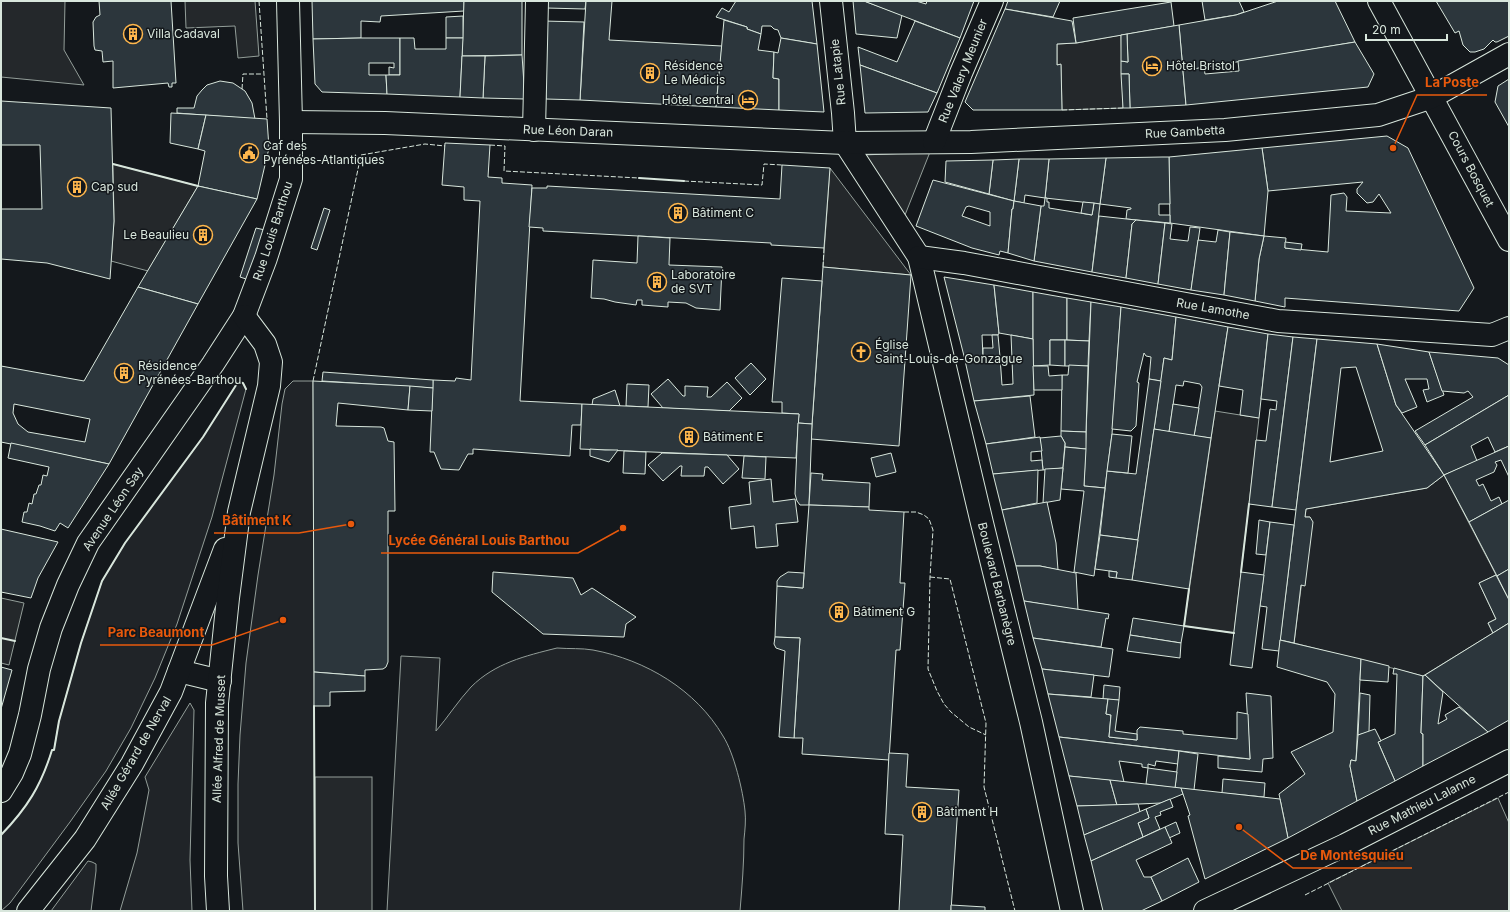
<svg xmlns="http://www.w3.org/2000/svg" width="1510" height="912" font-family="Inter,sans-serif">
<rect width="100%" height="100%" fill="#14181c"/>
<g fill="#202428" stroke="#939e99">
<polygon points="293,381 313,381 315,911 243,911 238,843 238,784 240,735 246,663 258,575 274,475 282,404 285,389"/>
<path d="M238,382L243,383L246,389L212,517L177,624L155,678L131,728L106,771L70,822L10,903L1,911V835C27,808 41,786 52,750H54L59,721L81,643L102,581L125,543L203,437Z"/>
<polygon points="1444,475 1496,575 1479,583 1496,619 1488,623 1493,633 1423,676 1294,643 1310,517 1305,517 1306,509 1427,488"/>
<path d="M557,648C569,649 582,648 593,650C646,660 696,690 723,736C734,753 743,791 745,811C746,820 745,830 744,839C744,863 742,887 740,911H387L401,656L440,658L436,731C448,717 458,701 471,687C495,663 525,656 557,648Z"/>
<polygon points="190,703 194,710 190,860 192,911 120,911 137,853 149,790 145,777"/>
<polygon points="88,861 92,862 96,864 96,871 91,911 51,911"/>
</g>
<g fill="#24282b" stroke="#939e99">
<polygon points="1,1 65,1 64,50 84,85 1,77"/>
<polygon points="185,1 255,1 259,56 238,58 235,26 186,28"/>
<polygon points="1121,35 1123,108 1062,110 1061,65 1057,65 1057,44 1077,43"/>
<polygon points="930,152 903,220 864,155"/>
<polygon points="113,164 198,186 148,271 111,261 114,221"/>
<polygon points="830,168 911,275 823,267"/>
<polygon points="1215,411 1259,418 1234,633 1184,626"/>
<polygon points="1,598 24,603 9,665 1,663"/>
<rect x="315" y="777" width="57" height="134"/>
<polygon points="1498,798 1509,823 1509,911 1342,911 1328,883"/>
</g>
<g fill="#2c363c" stroke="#d8e6dc" fill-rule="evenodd">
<polygon points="99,1 171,1 176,83 172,83 172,87 169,87 168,83 113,88 113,61 103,62 102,51 95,50 94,46 93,22 96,17 100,15"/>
<polygon points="312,1 464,1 464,11 381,16 380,22 361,21 361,38 313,39"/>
<polygon points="464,1 522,1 522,55 462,56"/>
<polygon points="546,1 586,1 585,9 546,8"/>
<polygon points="586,1 612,1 609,40 722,46 716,107 580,100"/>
<polygon points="736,1 812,1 817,44 781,38 778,30 774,29 771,26 762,26 761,34 747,29 747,27 716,17 722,8 729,12"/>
<polygon points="853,1 864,1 902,15 897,38 856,34"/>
<polygon points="864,1 916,1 926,4 927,1 974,1 960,38"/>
<polygon points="1008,1 1060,1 1053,17 1005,9"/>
<polygon points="1202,1 1239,1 1244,12 1236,15 1205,20"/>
<polygon points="1278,1 1335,1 1355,42 1183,71 1179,25 1236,15"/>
<polygon points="1436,1 1509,1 1509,36 1497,42 1495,42 1493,40 1484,49 1475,52 1470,52 1463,45 1459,31 1455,33"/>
<polygon points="1171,2 1174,26 1076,43 1073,18"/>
<polygon points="1005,9 1072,21 1076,43 1057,44 1057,65 1061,64 1062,110 973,110 965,102"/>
<polygon points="463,16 463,38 446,38 446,17"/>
<polygon points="724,20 747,27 747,29 761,34 758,50 774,52 773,78 779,79 779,110 716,107"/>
<polygon points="543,21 584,22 580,100 546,99"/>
<polygon points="915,21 960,38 937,93 860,65 858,47 897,62"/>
<polygon points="1179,25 1186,105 1130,108 1129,74 1121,74 1121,61 1128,62 1127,34"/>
<polygon points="1127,34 1128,62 1121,61 1121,35"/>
<polygon points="361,38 400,38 400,75 389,75 389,67 394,68 394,63 369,63 369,75 386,75 387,94 322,92 315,84 313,39"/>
<polygon points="400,38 414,38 415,49 446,49 446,38 463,38 460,97 387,94 386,75 400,75"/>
<polygon points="781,38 817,44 824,112 779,110 779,79 773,78 774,52 778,53"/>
<polygon points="1355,42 1374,74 1368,87 1186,105 1183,71 1204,67 1205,74 1239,71 1238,61"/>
<polygon points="522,55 525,99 483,98 485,56"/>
<polygon points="462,56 485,56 483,98 460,97"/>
<polygon points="860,65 937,93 928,112 865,113"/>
<polygon points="1121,74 1129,74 1130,108 1123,108"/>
<polygon points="1509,79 1509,127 1495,102 1498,86"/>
<polygon points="220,81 233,83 245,91 252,103 255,119 177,113 177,108 194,108 197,96 202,90 207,85"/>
<polygon points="1,101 111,108 114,221 110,279 47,263 1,259 1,209 42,209 40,145 1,145"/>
<polygon points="171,113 206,115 198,149 170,143"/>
<polygon points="206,115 267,119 269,148 257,199 198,186 205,151 198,149"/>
<polygon points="1387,136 1408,148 1474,288 1459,311 1285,298 1285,307 1255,301 1259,259 1264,236 1286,238 1285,248 1328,252 1331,195 1344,193 1347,197 1346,211 1391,213 1379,194 1373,202 1367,203 1357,193 1357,189 1363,182 1268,191 1262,148"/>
<polygon points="445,143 490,145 488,177 502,178 502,183 532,185 520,401 582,404 581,425 572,425 570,456 473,449 473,454 468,454 459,470 441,469 434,452 430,452 433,380 455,381 456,378 471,380 480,201 464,200 464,187 442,185"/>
<polygon points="1262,148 1268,191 1264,236 1170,223 1169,157"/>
<polygon points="1162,157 1169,157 1170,204 1159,204 1159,215 1170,215 1170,223 1126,219 1127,210 1131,209 1131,208 1100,204 1106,158"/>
<polygon points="1106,158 1100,204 1045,198 1049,159"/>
<polygon points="1019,159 1049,159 1045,198 1025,195 1024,203 1014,201"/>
<polygon points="1019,159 1014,201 989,194 993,160"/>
<polygon points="993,160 989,194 945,182 946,161"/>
<polygon points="782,165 830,168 824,248 771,245 771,243 543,231 543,228 529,227 532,188 547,188 547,186 780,199"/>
<path d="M933,180L1014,201L1013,209H1012L1008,253L1000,251L999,255L972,248L916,226ZM969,206L990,212V226L962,216L966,207Z"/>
<polygon points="198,186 257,199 198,304 138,287"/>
<polygon points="1045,198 1047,198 1047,202 1049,202 1049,208 1092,215 1094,203 1100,204 1092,272 1034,261 1041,206 1044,206"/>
<polygon points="1014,201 1041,206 1034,261 1008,253 1012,209 1013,209"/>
<polygon points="1083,202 1094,203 1092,215 1081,213"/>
<polygon points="324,208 330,210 317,250 311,248"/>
<polygon points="1099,216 1136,220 1132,224 1126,278 1092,272"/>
<polygon points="1136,220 1165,223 1158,284 1126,278 1132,224"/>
<polygon points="1165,223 1172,224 1170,239 1188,241 1190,227 1200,228 1191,290 1158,284"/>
<polygon points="256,228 265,230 249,280 240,277"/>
<polygon points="1218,230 1230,232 1224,295 1191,290 1198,240 1216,242"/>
<polygon points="1230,232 1264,236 1259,259 1255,301 1224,295"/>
<polygon points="638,236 670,238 669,265 722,267 720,310 696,308 686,303 668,302 668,307 642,305 642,300 637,300 636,305 615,302 604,299 591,298 593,260 637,263"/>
<polygon points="1285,242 1302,244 1301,250 1285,248"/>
<polygon points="823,267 911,275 899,446 811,439"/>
<polygon points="944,277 994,285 999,333 998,335 982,335 983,357 964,356"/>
<polygon points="782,278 822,281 812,424 798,423 799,414 782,413 782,402 772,402"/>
<polygon points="994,285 1033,292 1033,339 999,333"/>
<path d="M138,287L198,304L109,464L1,442V366L84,381ZM14,404L90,419L85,442L28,432L18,424L13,413Z"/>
<polygon points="1033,292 1067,298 1067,340 1050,340 1050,365 1033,366"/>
<polygon points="1067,298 1091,302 1089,341 1067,340"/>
<polygon points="1091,302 1121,307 1112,434 1105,488 1084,486"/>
<polygon points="1121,307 1176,317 1172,360 1164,358 1161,381 1149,379 1151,357 1146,356 1144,353 1137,382 1139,383 1136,426 1131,431 1112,429"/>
<polygon points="1176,317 1228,327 1211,438 1194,436 1202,387 1200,384 1184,381 1183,386 1176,385 1169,432 1154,429 1164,358 1172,360"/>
<polygon points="1228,327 1268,334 1259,418 1240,415 1243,390 1219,386"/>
<polygon points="1268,334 1293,337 1272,507 1249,504 1256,440 1266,441 1270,409 1276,410 1277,401 1261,399"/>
<polygon points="992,335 998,335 1000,357 983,357 983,348 993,348"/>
<polygon points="1011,335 1033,339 1034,395 974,401 964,356 1000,357 1002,385 1013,384"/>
<polygon points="1293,337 1317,339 1296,510 1272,507"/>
<path d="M1317,339L1377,344L1396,405L1444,475L1427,488L1306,509L1305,517H1310L1313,522L1305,586L1301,585L1294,643L1280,640ZM1356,367L1383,451L1330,462L1341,368Z"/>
<polygon points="1050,340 1065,340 1065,366 1050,365"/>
<polygon points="1065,340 1089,341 1088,366 1065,366"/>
<polygon points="1377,344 1429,352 1444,395 1427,402 1423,390 1429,389 1427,379 1405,379 1417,407 1402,413 1396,405"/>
<polygon points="1429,352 1498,358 1509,365 1509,395 1425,445 1415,431 1473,397 1468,391 1464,393 1442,391"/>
<polygon points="751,363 766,379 750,395 735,378"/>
<polygon points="1069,365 1088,366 1086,432 1061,431 1062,375 1068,375"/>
<polygon points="1033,366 1048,366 1049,376 1062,375 1062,390 1034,390"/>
<polygon points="323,372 433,380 433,388 322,381"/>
<polygon points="668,379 683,396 685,396 685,386 708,387 707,397 711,397 727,382 742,398 729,411 663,408 651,394"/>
<polygon points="1149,379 1161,381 1138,540 1100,535 1107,471 1136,474"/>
<polygon points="313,381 410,386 408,410 338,403 336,426 381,427 384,428 388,441 394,442 395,511 388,511 388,662 386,667 383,669 365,670 365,676 314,672"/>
<polygon points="627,384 649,385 648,407 626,406"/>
<polygon points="410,386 433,388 432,411 408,410"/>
<polygon points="615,390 620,406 592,405 593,399"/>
<polygon points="1509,395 1509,446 1495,452 1488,437 1471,446 1477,461 1444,475 1425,445"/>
<polygon points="1030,396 1035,437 986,444 974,401"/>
<polygon points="582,404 799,414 796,458 580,449"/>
<polygon points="1173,404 1199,408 1194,436 1169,432"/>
<polygon points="798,423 812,424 809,505 800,505 797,501 795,494"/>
<polygon points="1154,429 1211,438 1189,589 1132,580"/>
<polygon points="1061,431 1086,432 1086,449 1065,447 1065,443 1061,436"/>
<polygon points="1112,434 1132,436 1128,473 1107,471"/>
<polygon points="1061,436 1065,443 1063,468 1043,470 1040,438"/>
<polygon points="1040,437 1042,451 1031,452 1031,461 1042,460 1043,470 993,474 986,444"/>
<polygon points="11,443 109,464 68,528 60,523 55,531 40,526 22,522 24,512 27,512 29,503 32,504 34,494 36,494 39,485 41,485 43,475 47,476 49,467 8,458"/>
<polygon points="1509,446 1509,477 1501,460 1495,462 1497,465 1494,472 1476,480 1479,486 1483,484 1491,501 1499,497 1502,504 1469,522 1444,475"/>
<polygon points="1065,447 1086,449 1084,486 1105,488 1094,576 1074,572 1084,491 1061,489"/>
<polygon points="590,449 605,450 618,450 609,462 590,456"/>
<polygon points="624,451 646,452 645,474 623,473"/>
<polygon points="662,453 727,455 739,469 723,484 708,467 705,467 704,476 681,476 682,466 680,466 663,481 648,465"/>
<polygon points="891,453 896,472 876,477 871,458"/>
<polygon points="744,456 766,457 765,479 742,478"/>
<polygon points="1063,468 1060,500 1043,503 1045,469"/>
<polygon points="1038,470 1037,503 1002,510 993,474"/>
<polygon points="811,473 823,474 822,480 870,483 869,507 809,505"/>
<polygon points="771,479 773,502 795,499 798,522 776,524 778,546 756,548 754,526 731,529 729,507 751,504 749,482"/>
<polygon points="1509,500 1509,569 1497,576 1469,522"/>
<polygon points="1047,502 1056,543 1058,570 1040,566 1016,566 1002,510"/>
<polygon points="809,505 869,507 869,510 904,512 900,583 905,583 900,650 896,650 889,760 802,754 803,738 794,738 800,638 775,637 777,586 803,588"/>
<polygon points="1259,520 1270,522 1266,555 1256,554"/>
<polygon points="1270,522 1294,525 1279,651 1262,649 1267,607 1260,606"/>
<polygon points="1,529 58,542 38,578 31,598 1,592"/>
<polygon points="1100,535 1138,540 1132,580 1116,578 1117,572 1095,569"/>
<polygon points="1016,566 1040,566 1076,573 1078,610 1024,601"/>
<polygon points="1509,569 1509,600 1497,576"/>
<polygon points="1109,571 1117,572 1116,578 1109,577"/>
<polygon points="493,572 573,578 581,595 592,588 636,617 626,624 624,637 543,634 492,592"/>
<polygon points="788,572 804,573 803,588 777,586 777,581 780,577"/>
<polygon points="1241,572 1264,575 1252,668 1230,665"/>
<polygon points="1496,575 1509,600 1509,623 1493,633 1488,623 1496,619 1479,583"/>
<polygon points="1024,601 1109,614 1108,619 1106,618 1101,647 1033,638"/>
<polygon points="1133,618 1184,626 1181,643 1130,635"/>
<polygon points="1509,623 1509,720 1488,732 1425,675"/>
<polygon points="1130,635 1181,643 1180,658 1127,651"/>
<polygon points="775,637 800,638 794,738 779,737 785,651 776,648 774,644"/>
<polygon points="1033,638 1113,649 1109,677 1042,669"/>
<polygon points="1280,640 1361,659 1356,761 1351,760 1350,766 1357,801 1288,838 1279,794 1305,774 1291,752 1333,732 1335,694 1327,682 1277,667"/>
<polygon points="1361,659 1389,666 1388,682 1360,680"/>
<polygon points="1,667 12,670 1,709"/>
<polygon points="1394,668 1423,676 1421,733 1423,734 1423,766 1395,781 1378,742 1395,734 1397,674 1393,674"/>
<polygon points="1042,669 1094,675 1091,697 1048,694"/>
<polygon points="314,672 365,676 365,691 330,692 330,706 314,706"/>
<polygon points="1425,675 1443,692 1438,724 1447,719 1445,715 1459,707 1488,732 1423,766 1423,734 1421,733 1423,676"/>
<polygon points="1104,685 1120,687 1119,700 1103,699"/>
<polygon points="1246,693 1271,696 1273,758 1263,759 1262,772 1218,768 1218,756 1250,759"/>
<polygon points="1360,693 1370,695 1369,732 1358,735"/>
<polygon points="1048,694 1108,699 1106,714 1111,715 1109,737 1137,740 1137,730 1140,727 1183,731 1183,734 1237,739 1237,712 1248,714 1250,759 1059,737"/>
<polygon points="1108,699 1119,700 1115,731 1137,734 1137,740 1109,737 1111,715 1106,714"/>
<polygon points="1375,729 1381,741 1378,742 1395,781 1357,801 1350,766 1351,760 1356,761 1358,735"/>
<polygon points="1059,737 1179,751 1178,764 1156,761 1155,766 1148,764 1148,768 1142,767 1142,764 1119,761 1124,782 1069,776"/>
<polygon points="1179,751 1198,754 1194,790 1175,788"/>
<polygon points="889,753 908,754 906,787 959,790 951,911 899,911 903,835 885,834"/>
<polygon points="1148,768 1177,772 1175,788 1146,784"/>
<polygon points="1069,776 1110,780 1117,805 1077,806"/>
<polygon points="1223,779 1265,783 1264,797 1222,793"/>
<polygon points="1110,780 1181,788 1183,794 1161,803 1117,805"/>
<polygon points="1181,788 1280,799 1288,838 1205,879 1188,816 1190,815"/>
<polygon points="1170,799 1173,807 1160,812 1161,815 1155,817 1160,829 1143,837 1138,823 1149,818 1146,809"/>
<polygon points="1138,804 1140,812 1084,835 1077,806"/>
<polygon points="1146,809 1149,818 1138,823 1143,837 1091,861 1084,835"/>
<polygon points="1176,822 1180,833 1169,838 1165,827"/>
<polygon points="1165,827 1172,843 1136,860 1144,877 1151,877 1162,901 1141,911 1103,911 1091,861"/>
<polygon points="1188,858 1199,882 1162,901 1151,877"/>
<polygon points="951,905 985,907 985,911 951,911"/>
</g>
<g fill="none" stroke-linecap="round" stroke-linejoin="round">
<g stroke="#d8e6dc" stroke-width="24">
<g id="street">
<polyline points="831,1 843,113 845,143 919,257 982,523 1031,722 1072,911"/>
<polyline points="1379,1 1509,240"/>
<polyline points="291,122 385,123 845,143 971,142 1225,130 1378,115 1432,97 1509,54"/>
<polyline points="534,130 537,1"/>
<polyline points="934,142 961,73 992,1"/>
<polyline points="919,257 964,263 1278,321 1492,335 1509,328"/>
<polyline points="179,671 220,681"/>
<polyline points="1,791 12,773 20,754 30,715 39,669 51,628 68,585 88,543 213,364 244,316 266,258 291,179 291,122 288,1"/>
<polyline points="28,911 85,839 132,764 171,692 225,549"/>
<polyline points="218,911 216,876 217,703 228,598 239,512 269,386 271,362 265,344 244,316"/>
<polyline points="1205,911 1345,845 1509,761"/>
</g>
</g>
<use href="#street" stroke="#14181c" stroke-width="22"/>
<g stroke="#d8e6dc" stroke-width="1" stroke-dasharray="5 2" stroke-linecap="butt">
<polyline points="259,1 267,119"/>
<polyline points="242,89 243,74 263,74"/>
<polyline points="1062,110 1123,108"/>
<polyline points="490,145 505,146 504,171 639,178"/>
<polyline points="684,181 762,185 764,164 782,165"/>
<polyline points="823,267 824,248"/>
<polyline points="313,381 361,155 425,144 445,146"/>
<polyline points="904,512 916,512 924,515 929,519 933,530 930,577 928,669 937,691 944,704 951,712 969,727 986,735"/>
<polyline points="930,577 950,579 986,723 984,787 1015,911"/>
<polyline points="1305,895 1509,792"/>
</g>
<g stroke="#d8e6dc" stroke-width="2">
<polyline points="113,164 198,186"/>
<polyline points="639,178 684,181"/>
<polyline points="1241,572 1249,504"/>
<polyline points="1189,589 1184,626 1234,633"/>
<polyline points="1,638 15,641"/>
<polyline points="314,706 315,911"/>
<path d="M1,835C27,808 41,786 52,750H54L59,721L81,643L102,581L125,543L203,437L238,382L243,383L246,389"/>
</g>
</g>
<defs>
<g id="building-ring" transform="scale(1)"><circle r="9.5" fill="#14181c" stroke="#ffb74d" stroke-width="1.5"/><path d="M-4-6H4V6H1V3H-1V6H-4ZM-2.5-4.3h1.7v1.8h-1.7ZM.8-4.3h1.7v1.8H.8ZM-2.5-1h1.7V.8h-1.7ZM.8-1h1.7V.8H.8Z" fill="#ffb74d"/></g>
<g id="hotel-ring" transform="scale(1)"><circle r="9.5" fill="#14181c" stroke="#ffb74d" stroke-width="1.5"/><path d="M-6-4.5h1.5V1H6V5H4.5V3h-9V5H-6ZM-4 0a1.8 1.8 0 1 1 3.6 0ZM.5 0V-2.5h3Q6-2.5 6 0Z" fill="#ffb74d"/></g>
<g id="civic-ring" transform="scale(1)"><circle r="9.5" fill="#14181c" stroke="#ffb74d" stroke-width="1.5"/><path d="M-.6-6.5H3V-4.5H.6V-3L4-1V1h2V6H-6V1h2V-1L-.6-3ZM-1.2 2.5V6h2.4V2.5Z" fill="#ffb74d"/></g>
<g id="church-ring" transform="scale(1)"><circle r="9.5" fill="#14181c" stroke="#ffb74d" stroke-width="1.5"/><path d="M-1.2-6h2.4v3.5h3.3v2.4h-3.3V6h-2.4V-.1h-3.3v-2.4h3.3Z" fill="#ffb74d"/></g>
</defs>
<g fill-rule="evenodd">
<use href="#building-ring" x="133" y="34"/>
<use href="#hotel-ring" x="1152" y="66"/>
<use href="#building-ring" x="650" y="73"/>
<use href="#hotel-ring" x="748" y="100"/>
<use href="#civic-ring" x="249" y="153"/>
<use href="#building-ring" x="77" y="187"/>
<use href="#building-ring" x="678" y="213"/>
<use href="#building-ring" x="203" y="235"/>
<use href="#building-ring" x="657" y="282"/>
<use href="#church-ring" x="861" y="352"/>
<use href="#building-ring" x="124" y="373"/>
<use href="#building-ring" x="689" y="437"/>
<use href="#building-ring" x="839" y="612"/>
<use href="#building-ring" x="922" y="812"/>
</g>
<g text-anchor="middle" stroke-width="3" stroke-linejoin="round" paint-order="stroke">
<g font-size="12" fill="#d8e6dc" stroke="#14181c" text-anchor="start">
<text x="147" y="38">Villa Cadaval</text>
<text x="664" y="70">Résidence<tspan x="664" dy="14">Le Médicis</tspan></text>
<text x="1166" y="70">Hôtel Bristol</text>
<text x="734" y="104" text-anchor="end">Hôtel central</text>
<text x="263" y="150">Caf des<tspan x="263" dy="14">Pyrénées-Atlantiques</tspan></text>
<text x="91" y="191">Cap sud</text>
<text x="692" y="217">Bâtiment C</text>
<text x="189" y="239" text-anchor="end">Le Beaulieu</text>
<text x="671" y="279">Laboratoire<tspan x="671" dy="14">de SVT</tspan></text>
<text x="875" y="349">Église<tspan x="875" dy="14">Saint-Louis-de-Gonzague</tspan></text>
<text x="138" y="370">Résidence<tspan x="138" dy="14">Pyrénées-Barthou</tspan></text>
<text x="703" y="441">Bâtiment E</text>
<text x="853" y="616">Bâtiment G</text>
<text x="936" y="816">Bâtiment H</text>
</g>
<g font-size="12" fill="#d8e6dc" stroke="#14181c">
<text transform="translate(963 71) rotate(-68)" y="4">Rue Valery Meunier</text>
<text transform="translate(838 72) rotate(-96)" y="4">Rue Latapie</text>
<text transform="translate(568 131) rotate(2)" y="4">Rue Léon Daran</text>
<text transform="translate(1185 132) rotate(-3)" y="4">Rue Gambetta</text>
<text transform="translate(1471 169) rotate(62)" y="4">Cours Bosquet</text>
<text transform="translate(273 231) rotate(-72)" y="4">Rue Louis Barthou</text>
<text transform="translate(1213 309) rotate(10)" y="4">Rue Lamothe</text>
<text transform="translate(113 509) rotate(-56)" y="4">Avenue Léon Say</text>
<text transform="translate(997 584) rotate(76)" y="4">Boulevard Barbanègre</text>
<text transform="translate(219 739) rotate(-88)" y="4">Allée Alfred de Musset</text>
<text transform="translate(136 753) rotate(-60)" y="4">Allée Gérard de Nerval</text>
<text transform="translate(1422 805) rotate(-27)" y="4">Rue Mathieu Lalanne</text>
</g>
</g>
<path fill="none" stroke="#e8590c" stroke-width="1.5" d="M1393 148L1417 95H1487M351 524L299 533H214M623 528L578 553H381M283 620L212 645H100M1239 827L1293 868H1412"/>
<g fill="#e8590c" stroke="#14181c" stroke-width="1.5">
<circle cx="1393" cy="148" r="4"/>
<circle cx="351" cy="524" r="4"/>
<circle cx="623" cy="528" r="4"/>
<circle cx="283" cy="620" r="4"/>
<circle cx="1239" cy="827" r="4"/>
</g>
<g font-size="13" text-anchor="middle" font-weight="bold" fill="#e8590c" stroke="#14181c" stroke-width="3" stroke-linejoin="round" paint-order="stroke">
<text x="1452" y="87">La Poste</text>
<text x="257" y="525">Bâtiment K</text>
<text x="479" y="545">Lycée Général Louis Barthou</text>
<text x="156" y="637">Parc Beaumont</text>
<text x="1352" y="860">De Montesquieu</text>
</g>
<rect width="1510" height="912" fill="none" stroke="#d8e6dc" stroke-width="4"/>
<path d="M1366 34v6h81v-6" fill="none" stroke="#d8e6dc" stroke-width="2"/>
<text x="1372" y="34" font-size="12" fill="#d8e6dc" stroke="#14181c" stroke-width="3" paint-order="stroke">20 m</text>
</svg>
